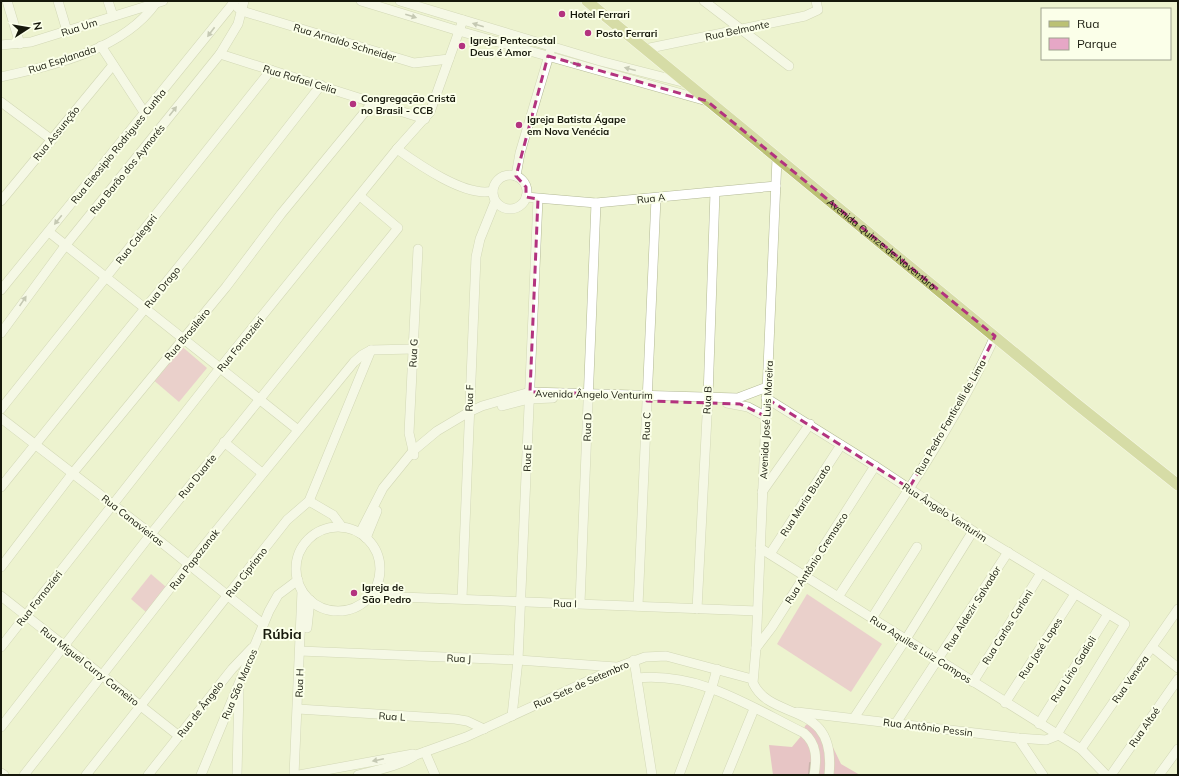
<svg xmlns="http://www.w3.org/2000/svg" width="1179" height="776" font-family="Mulish,sans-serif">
<rect width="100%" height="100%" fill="#edf3cf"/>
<g fill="#e6a7c6">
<polygon points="179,344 207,368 179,402 151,378"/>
<polygon points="151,574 166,587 146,612 131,599"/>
<polygon points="807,594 882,644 851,692 777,644"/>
</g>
<polygon fill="#e08fb8" points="810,721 828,737 841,764 860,775 773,775 769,745 792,747 802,735 805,726"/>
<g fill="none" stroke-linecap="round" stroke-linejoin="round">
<polyline stroke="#9f6781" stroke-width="2" points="809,775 810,763"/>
<g stroke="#b3b996" stroke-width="10">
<g id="minor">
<polyline points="7,1 20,44"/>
<polyline points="58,1 67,31"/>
<polyline points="108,1 113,16"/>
<polyline points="361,1 459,31 707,101"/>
<polyline points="400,1 600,61 686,83"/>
<polyline points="704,1 789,66"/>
<polyline points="238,8 242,11 414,63 449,59"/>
<polyline points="1,45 31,42 163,1"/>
<polyline points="101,46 144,112"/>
<polyline points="645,49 805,16 818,10 816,1"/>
<polyline points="220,54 425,119"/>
<path d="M1,77C54,65 123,50 156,3"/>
<polyline points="1,102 52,140"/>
<path d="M397,149C418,164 466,198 493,191"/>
<path d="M777,158L756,648L753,683C772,723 837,699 829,775"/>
<circle cx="510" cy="192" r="17"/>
<polyline points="516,176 520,153 550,52"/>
<polyline points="526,197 596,203 776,186"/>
<polyline points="1,201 113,65"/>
<polyline points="49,232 298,430"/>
<polyline points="1,290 235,1"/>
<polyline points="1,333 65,246 220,54 238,24 244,1"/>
<polyline points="766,398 875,466 973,531 1125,624 1056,736 1046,740 1018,738 797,712"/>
<polyline points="727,403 748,407 765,416"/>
<polyline points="502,406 529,399 553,398"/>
<polyline points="1,409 271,70"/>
<polyline points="1,418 151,534 263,624"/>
<polyline points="224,442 262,473"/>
<polyline points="414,455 409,433 418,249"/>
<polyline points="1,487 197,244 321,85"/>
<polyline points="762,492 810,424"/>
<polyline points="309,501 333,515 342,527"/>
<circle cx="338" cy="569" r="42"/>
<polyline points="360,533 383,488 413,451 437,431 469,412 482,406 530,392 738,398 767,387"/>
<polyline points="366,538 377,511"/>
<polyline points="760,548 1081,749 1106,775"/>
<polyline points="770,554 841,445"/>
<polyline points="1,567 72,474 226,287 281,214 373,102"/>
<polyline points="373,592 401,597 757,611"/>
<polyline points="1,596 179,736"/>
<path d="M838,597C893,512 954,428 995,336"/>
<polyline points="462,598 476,257 480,239 495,202"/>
<polyline points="580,603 596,203"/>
<polyline points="638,606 656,198"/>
<polyline points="697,609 708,397 715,192"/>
<polyline points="872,618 917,547"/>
<polyline points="307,628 310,600"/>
<polyline points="1,647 220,368 397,149 430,112 463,20"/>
<polyline points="1152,647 1178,668"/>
<polyline points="756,648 772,627 875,466"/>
<polyline points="300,651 518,660 616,667"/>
<polyline points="634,660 652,775"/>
<path d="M637,678C700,672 749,706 804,733C817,744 817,759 814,775"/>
<polyline points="973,682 1041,573"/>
<polyline points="1005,703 1075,594"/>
<polyline points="298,709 455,719 467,721 484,729"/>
<polyline points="512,716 518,660 538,199"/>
<polyline points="854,718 906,639 973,531"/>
<polyline points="896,723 1008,552"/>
<polyline points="1039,724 1108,614"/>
<polyline points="1,727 151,534 398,228 360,196"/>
<polyline points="1018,738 1043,775"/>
<polyline points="1081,749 1178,609"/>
<polyline points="425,752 435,775"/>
<polyline points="1,773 4,775"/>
<polyline points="24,775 189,564 354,362 362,355 371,350 413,349"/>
<polyline points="86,775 287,520 309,501 371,350"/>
<polyline points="148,775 232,669 252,648"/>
<polyline points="201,775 269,611 278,595 298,580"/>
<polyline points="237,775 239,690"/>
<polyline points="294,775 302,591"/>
<polyline points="299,775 413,754"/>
<path d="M358,775C377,770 400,766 416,755L466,737L618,667L645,657L666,656L752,679"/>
<polyline points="679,775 712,687 717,669"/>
<polyline points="727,775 754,709"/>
<polyline points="1111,775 1178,679"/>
<polyline points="1159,775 1178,749"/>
</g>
</g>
<g stroke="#fff" stroke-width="12">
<g id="major">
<path id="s1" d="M587,1L1074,402L1178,485"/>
</g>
</g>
<use href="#minor" stroke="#fff" stroke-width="9"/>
<use href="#major" stroke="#bbc174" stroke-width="11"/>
</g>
<defs><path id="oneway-solid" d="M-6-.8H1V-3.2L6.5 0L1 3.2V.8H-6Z"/></defs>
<g fill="#969791">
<use href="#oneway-solid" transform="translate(411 16) rotate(17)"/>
<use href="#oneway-solid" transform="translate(478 25) rotate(-163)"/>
<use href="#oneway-solid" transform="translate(211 32) rotate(127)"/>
<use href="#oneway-solid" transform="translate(576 64) rotate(16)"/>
<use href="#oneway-solid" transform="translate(630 69) rotate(-165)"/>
<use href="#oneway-solid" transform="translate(173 111) rotate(-52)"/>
<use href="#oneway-solid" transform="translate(58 220) rotate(129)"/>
<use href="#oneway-solid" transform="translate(23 301) rotate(-56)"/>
<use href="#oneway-solid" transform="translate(378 760) rotate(168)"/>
</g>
<path d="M0 0H1179V776H0ZM548,56L707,101L995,336L970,386L909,488L766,398L765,416L740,404L647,401V395L530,392L538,199L526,197V187L516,176Z" fill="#edf3cf" fill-opacity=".55" fill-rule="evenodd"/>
<path fill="none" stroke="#b3337f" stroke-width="3" stroke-dasharray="8 5" stroke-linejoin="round" d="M548,56L707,101L995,336L970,386L909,488L766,398L765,416L740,404L647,401V395L530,392L538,199L526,197V187L516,176Z"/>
<g fill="#b3337f" stroke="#fbffe9" stroke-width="1.5">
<circle cx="562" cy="14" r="4"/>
<circle cx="588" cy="33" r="4"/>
<circle cx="462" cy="46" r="4"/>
<circle cx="353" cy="104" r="4"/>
<circle cx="519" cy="125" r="4"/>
<circle cx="354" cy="593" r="4"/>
</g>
<g text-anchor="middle" stroke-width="4" stroke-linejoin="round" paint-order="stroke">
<g font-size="10" font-weight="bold" fill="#16180b" stroke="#fbffe9" text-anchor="start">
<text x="570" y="18">Hotel Ferrari</text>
<text x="596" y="37">Posto Ferrari</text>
<text x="470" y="44">Igreja Pentecostal<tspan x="470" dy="12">Deus é Amor</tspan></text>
<text x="361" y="102">Congregação Cristã<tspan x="361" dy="12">no Brasil - CCB</tspan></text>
<text x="527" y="123">Igreja Batista Ágape<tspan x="527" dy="12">em Nova Venécia</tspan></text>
<text x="362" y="591">Igreja de<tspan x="362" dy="12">São Pedro</tspan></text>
</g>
<g font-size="10" fill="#16180b" stroke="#fbffe9">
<text transform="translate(79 27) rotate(-18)" y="4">Rua Um</text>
<text transform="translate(737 30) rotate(-12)" y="4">Rua Belmonte</text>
<text transform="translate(345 42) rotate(17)" y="4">Rua Arnaldo Schneider</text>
<text transform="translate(62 59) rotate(-18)" y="4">Rua Esplanada</text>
<text transform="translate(300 79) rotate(17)" y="4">Rua Rafael Celia</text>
<text transform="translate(56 133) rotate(-51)" y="4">Rua Assunção</text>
<text transform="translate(118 146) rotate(-51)" y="4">Rua Eleosipio Rodrigues Cunha</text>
<text transform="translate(127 169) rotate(-51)" y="4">Rua Barão dos Aymorés</text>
<text transform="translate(651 198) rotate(-6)" y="4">Rua A</text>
<text transform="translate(136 239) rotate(-52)" y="4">Rua Calegari</text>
<text dy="4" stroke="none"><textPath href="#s1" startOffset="382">Avenida Quinze de Novembro</textPath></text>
<text transform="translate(162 287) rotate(-51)" y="4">Rua Drago</text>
<text transform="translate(187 334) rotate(-50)" y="4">Rua Brasileiro</text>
<text transform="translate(240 344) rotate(-51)" y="4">Rua Fornazieri</text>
<text transform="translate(413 353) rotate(-87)" y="4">Rua G</text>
<text transform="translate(594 394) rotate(1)" y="4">Avenida Ângelo Venturim</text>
<text transform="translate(469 398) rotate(-88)" y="4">Rua F</text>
<text transform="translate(707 400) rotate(-87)" y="4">Rua B</text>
<text transform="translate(950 417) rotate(-60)" y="4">Rua Pedro Fanticelli de Lima</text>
<text transform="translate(766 420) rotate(-87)" y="4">Avenida José Luis Moreira</text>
<text transform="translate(646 426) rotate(-88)" y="4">Rua C</text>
<text transform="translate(587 427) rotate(-88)" y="4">Rua D</text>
<text transform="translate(527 458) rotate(-88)" y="4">Rua E</text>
<text transform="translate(197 476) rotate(-51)" y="4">Rua Duarte</text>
<text transform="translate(805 500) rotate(-57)" y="4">Rua Maria Buzato</text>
<text transform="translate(945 512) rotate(33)" y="4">Rua Ângelo Venturim</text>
<text transform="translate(133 520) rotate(38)" y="4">Rua Canavieiras</text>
<text transform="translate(816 558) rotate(-57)" y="4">Rua Antônio Cremasco</text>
<text transform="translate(194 559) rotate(-52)" y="4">Rua Papazanak</text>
<text transform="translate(246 572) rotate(-52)" y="4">Rua Cipriano</text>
<text transform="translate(39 598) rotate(-52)" y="4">Rua Fornazieri</text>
<text transform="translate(565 603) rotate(1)" y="4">Rua I</text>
<text transform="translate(972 608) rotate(-58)" y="4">Rua Aldezir Salvador</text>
<text transform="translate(1007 627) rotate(-58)" y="4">Rua Carlos Carloni</text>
<text transform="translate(1040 648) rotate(-57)" y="4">Rua José Lopes</text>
<text transform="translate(921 649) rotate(32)" y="4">Rua Aquiles Luiz Campos</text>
<text transform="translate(459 658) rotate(2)" y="4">Rua J</text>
<text transform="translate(90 666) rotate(38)" y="4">Rua Miguel Curry Carneiro</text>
<text transform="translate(1073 669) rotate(-58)" y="4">Rua Lírio Gadioli</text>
<text transform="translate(1130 679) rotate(-55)" y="4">Rua Veneza</text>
<text transform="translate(299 683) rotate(-88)" y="4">Rua H</text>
<text transform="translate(239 684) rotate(-67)" y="4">Rua São Marcos</text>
<text transform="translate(581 684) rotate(-24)" y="4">Rua Sete de Setembro</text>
<text transform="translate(200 709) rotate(-52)" y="4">Rua de Ângelo</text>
<text transform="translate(392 716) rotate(3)" y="4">Rua L</text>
<text transform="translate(928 727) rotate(7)" y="4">Rua Antônio Pessin</text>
<text transform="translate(1144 727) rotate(-55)" y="4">Rua Altoé</text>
</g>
<g font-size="14" font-weight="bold" fill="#16180b" stroke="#fbffe9">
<text x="282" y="639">Rúbia</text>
</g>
</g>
<rect width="1179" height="776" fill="none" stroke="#16180b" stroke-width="4"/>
<rect x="1041" y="8" width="130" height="52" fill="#fbffe9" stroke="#9fa390"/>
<rect x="1049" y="21" width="20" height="6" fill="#bbc174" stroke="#9fa390"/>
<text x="1077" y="28" font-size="12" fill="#16180b">Rua</text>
<rect x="1049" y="38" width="20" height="12" fill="#e6a7c6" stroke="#9fa390"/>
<text x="1077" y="48" font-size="12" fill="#16180b">Parque</text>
<g transform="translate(28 28) rotate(78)" stroke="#fbffe9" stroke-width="3" paint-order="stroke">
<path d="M0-3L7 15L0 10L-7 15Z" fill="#16180b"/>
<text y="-6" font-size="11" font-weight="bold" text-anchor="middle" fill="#16180b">N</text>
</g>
</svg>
